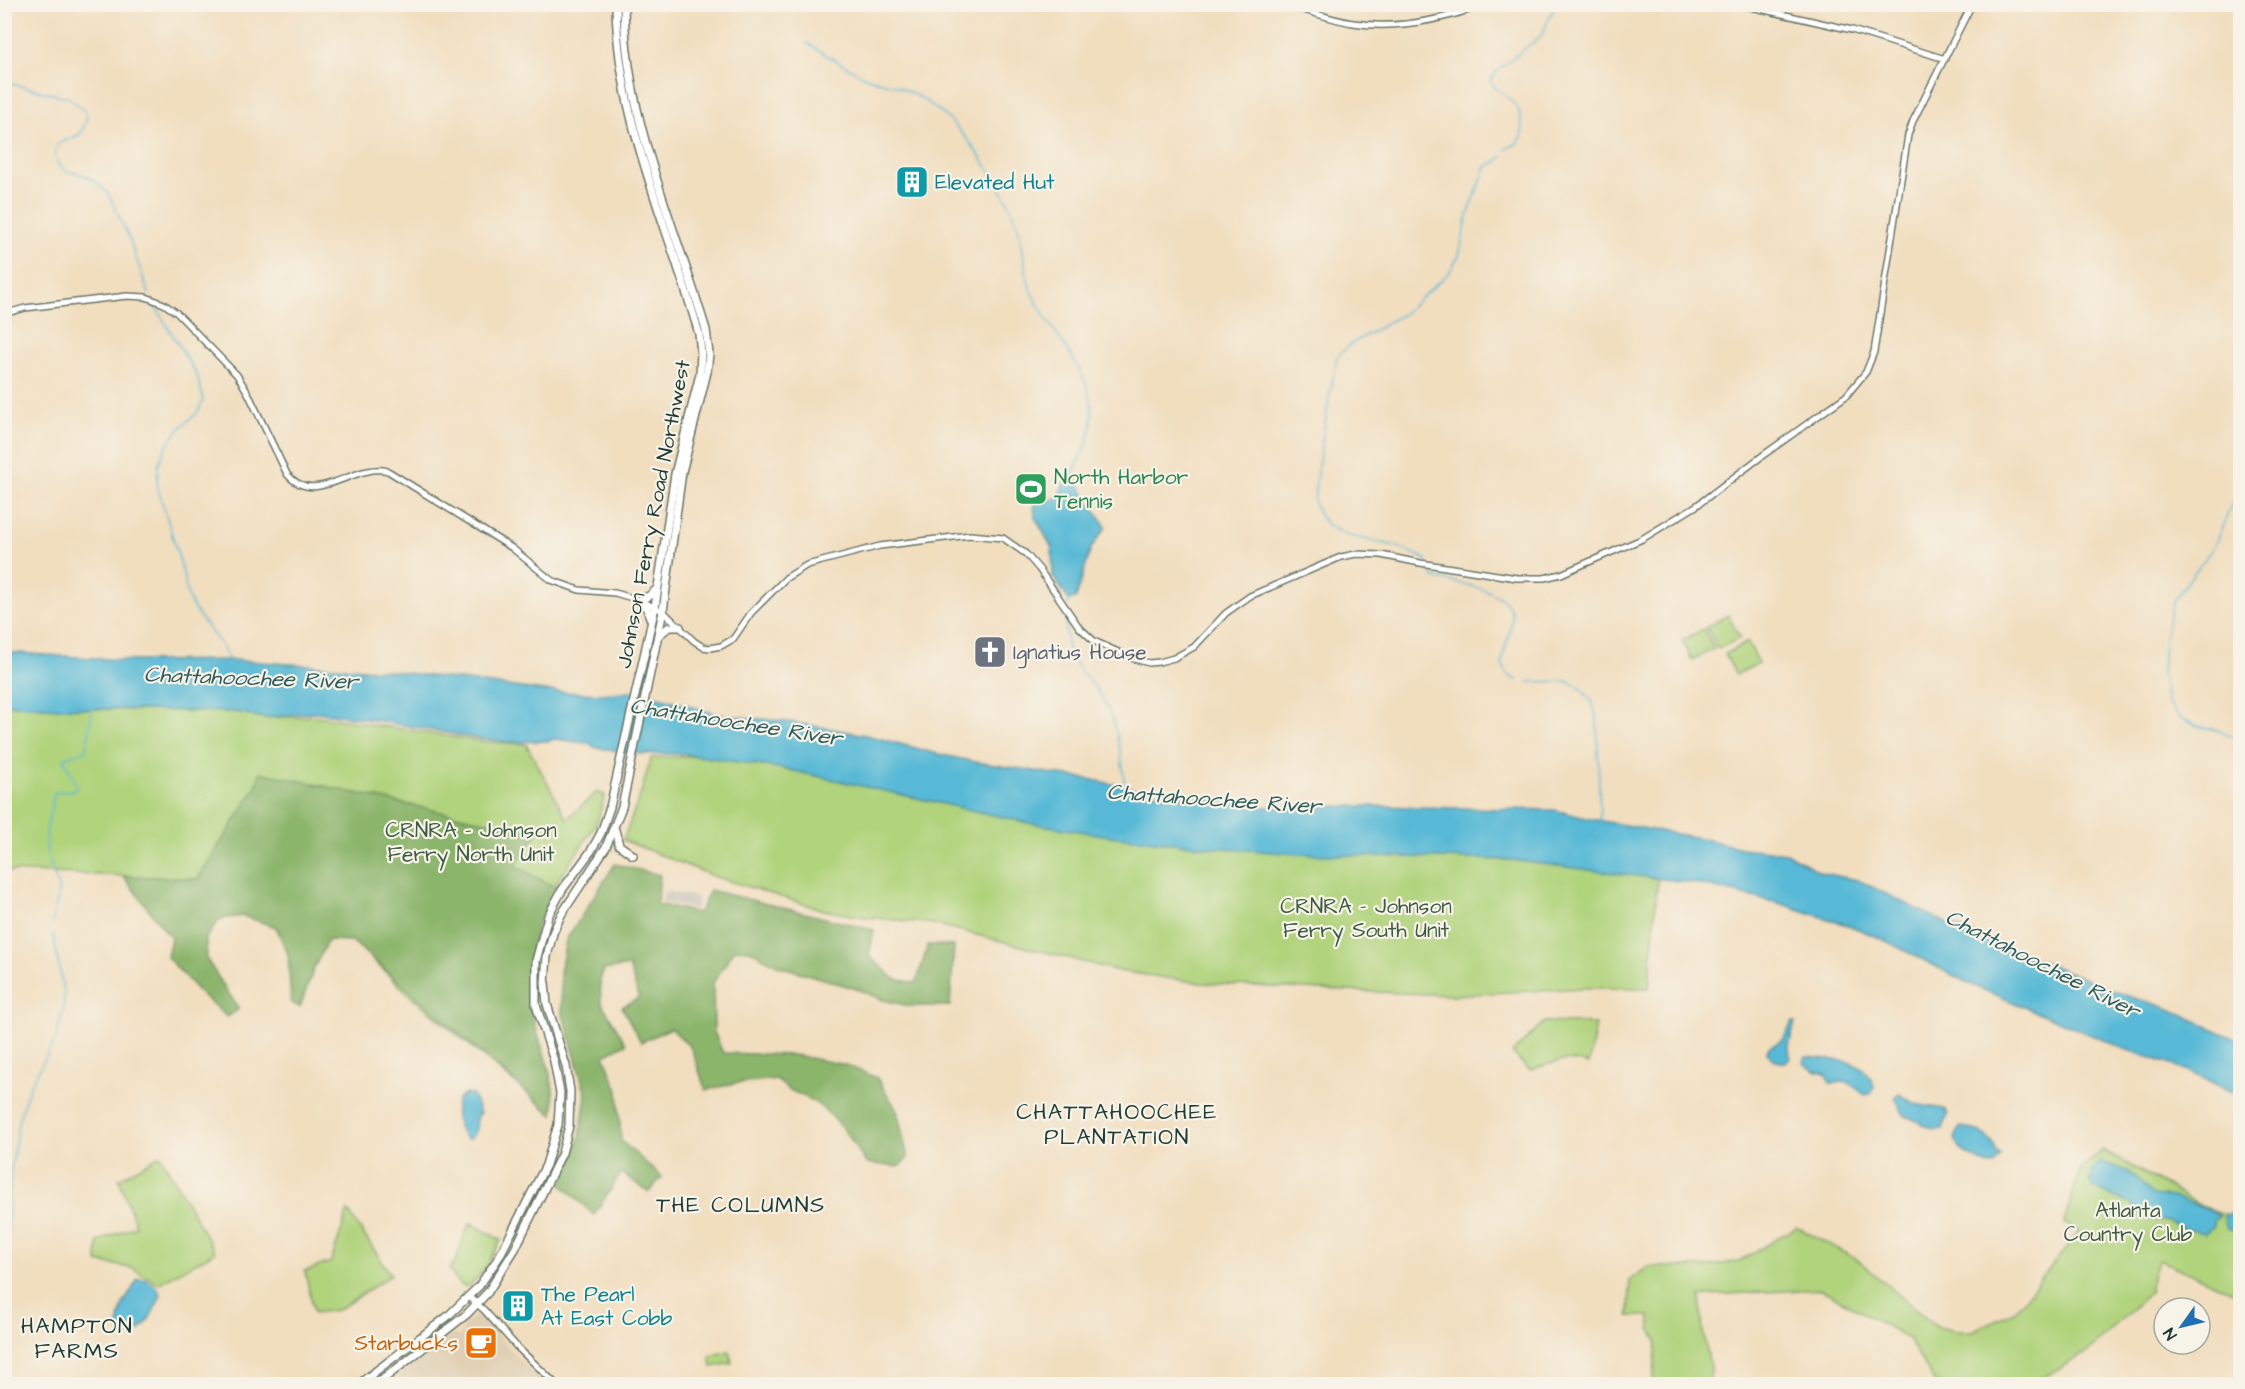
<svg xmlns="http://www.w3.org/2000/svg" width="2245" height="1389" font-family="'Architects Daughter',sans-serif">
<rect width="100%" height="100%" fill="#f7f3e8"/>
<filter id="ink" filterUnits="userSpaceOnUse"><feTurbulence type="fractalNoise" baseFrequency=".0167" numOctaves="2"/><feDisplacementMap in="SourceGraphic" scale="12" xChannelSelector="R" yChannelSelector="G"/><feConvolveMatrix kernelMatrix="1 2 1 2 8 2 1 2 1" color-interpolation-filters="sRGB"/></filter>
<filter id="wash" filterUnits="userSpaceOnUse"><feTurbulence type="fractalNoise" baseFrequency=".008" numOctaves="4" result="noise"/><feDisplacementMap in="SourceGraphic" scale="24" xChannelSelector="R" yChannelSelector="G"/><feGaussianBlur stdDeviation="1.35" result="paint"/><feColorMatrix in="noise" values="0 0 0 0 0 0 0 0 0 0 0 0 0 0 0 0 0 1.4 0 .05"/><feComposite in="paint" operator="in"/></filter>
<g filter="url(#wash)">
<rect width="100%" height="100%" fill="#f1debf"/>
<polygon fill="#e0cfb2" points="476,1315 481,1316 516,1356 546,1384 387,1384 452,1334 459,1336 463,1332 462,1326"/>
<polygon fill="#cbc3b8" points="665,891 698,897 696,909 662,902"/>
<g fill="#b0d37c" stroke="#688858" stroke-width="1.5">
<polygon points="1036,476 1043,484 1026,501 1019,493"/>
<polygon points="1728,615 1740,638 1718,649 1706,627"/>
<polygon points="1704,629 1714,649 1692,660 1682,640"/>
<polygon points="1748,642 1759,663 1736,675 1725,654"/>
<path d="M4,704L58,708L238,712L264,718L317,716L486,742L526,744L567,819L597,792L605,795L597,823L557,882L556,888C550,902 541,916 536,930C527,958 526,997 535,1026C544,1056 557,1082 553,1115L406,992L352,940L256,788L198,879L5,871Z"/>
<polygon points="723,755 1388,846 1658,874 1649,988 1585,988 1453,995 1324,990 1202,983 1119,971 934,924 857,916 824,910 716,877 623,840 641,793 651,758"/>
<path d="M1544,1022L1596,1024L1589,1064C1567,1056 1553,1063 1531,1070C1525,1068 1518,1057 1512,1053Z"/>
<polygon points="2103,1150 2201,1206 2240,1219 2240,1295 2159,1260 2152,1275 2151,1291 2086,1353 2032,1384 1936,1384 1908,1338 1821,1289 1709,1295 1700,1297 1703,1332 1711,1371 1709,1384 1653,1384 1657,1340 1650,1328 1650,1316 1629,1316 1630,1280 1648,1267 1704,1267 1739,1261 1797,1227 1858,1260 1935,1326 1955,1331 1973,1331 2016,1310 2079,1232 2064,1223 2080,1170"/>
<polygon points="160,1155 215,1252 158,1284 132,1268 97,1262 98,1241 136,1226 119,1179"/>
<polygon points="348,1211 391,1275 338,1310 314,1313 305,1271 331,1262"/>
<path d="M471,1223L501,1240C492,1255 482,1279 466,1287L461,1285L449,1270L457,1258L465,1233Z"/>
<polygon points="729,1351 732,1363 712,1367 710,1356"/>
</g>
<g fill="#8cb56c" stroke="#567950" stroke-width="1.5">
<path d="M260,772L537,833L515,866L556,888C549,902 541,916 536,930C527,958 526,997 535,1026C544,1056 557,1082 553,1115L352,941L328,940L314,968L300,1007L291,1003L288,954L276,927L243,916L220,919L206,938L207,960L239,1009L227,1017L201,994L167,957L171,938L123,876L198,879L256,787Z"/>
<path d="M615,864L660,875L657,904L699,913L710,890L874,930L869,956L895,979L916,983L928,945L954,946L950,1006H910L883,1000L857,989L779,966L750,950L735,949L713,983L714,1032L723,1053L794,1055L846,1065L877,1078L897,1110L908,1158L898,1167L866,1163C852,1140 840,1121 817,1104C804,1094 787,1093 777,1079L736,1083L706,1090L691,1048L671,1028L641,1042L622,1007L639,998L629,966L604,970L600,980L601,1002L626,1044L604,1055L618,1091L621,1141L662,1177L649,1192L621,1173L594,1215L562,1185L580,1136L586,1095L562,1011L560,972L566,940Z"/>
</g>
<g fill="#58b9d6" stroke="#3c7b85" stroke-width="1.5">
<path d="M1074,477L1106,527L1091,548L1076,598L1069,600L1053,577L1052,548L1035,517L1034,503C1052,498 1059,506 1064,480Z"/>
<polygon points="4,652 137,661 232,660 393,671 545,691 599,694 639,691 720,715 791,722 866,735 938,754 976,762 1094,780 1153,793 1265,807 1372,806 1555,810 1590,819 1705,839 1742,848 1787,853 1822,873 1858,880 1944,922 2128,996 2165,1007 2240,1041 2240,1096 2186,1070 2122,1048 1972,985 1884,940 1853,927 1782,904 1694,883 1510,860 1299,854 1209,847 1109,836 1029,823 785,769 684,754 643,754 592,747 592,744 554,739 549,741 512,742 481,739 380,721 316,712 264,718 238,712 58,708 5,704"/>
<polygon points="1792,1022 1795,1022 1789,1046 1790,1058 1786,1063 1776,1061 1767,1053 1768,1048 1783,1040"/>
<path d="M1806,1057C1832,1060 1866,1057 1874,1087L1870,1094L1865,1095L1848,1082L1830,1083L1825,1074L1815,1071L1803,1063Z"/>
<path d="M466,1094L473,1095L480,1113L476,1117C478,1125 475,1137 468,1140C458,1132 452,1112 458,1099Z"/>
<polygon points="1899,1094 1915,1104 1944,1109 1948,1114 1943,1129 1933,1129 1904,1115 1895,1098"/>
<path d="M1960,1126C1974,1129 1995,1136 1996,1153L2001,1155L1994,1165C1981,1165 1959,1152 1955,1139Z"/>
<polygon points="2101,1162 2130,1172 2153,1195 2174,1197 2219,1214 2219,1216 2214,1219 2213,1226 2205,1233 2185,1229 2168,1221 2159,1221 2143,1217 2131,1204 2095,1189 2091,1184 2092,1170"/>
<polygon points="2240,1212 2240,1232 2227,1229 2224,1217 2230,1213"/>
<path d="M138,1279C149,1278 157,1286 161,1295C154,1309 143,1341 123,1334L118,1325L122,1306Z"/>
</g>
<g fill="none" stroke-linecap="round" stroke-linejoin="round">
<g stroke="#58b9d6" stroke-width="1.5">
<path d="M807,43C827,55 846,67 866,77C877,82 890,83 901,88C919,95 935,107 950,120C974,144 1008,194 1018,227C1025,250 1023,274 1034,297C1052,335 1087,364 1092,409C1095,431 1083,453 1073,473L1074,477"/>
<polyline points="4,82 69,98 84,110 87,117 83,129 79,135 58,144 55,150 57,163 67,172 81,174 93,180 108,193 129,238 149,294"/>
<path d="M1506,149L1516,144L1522,137C1522,115 1522,109 1504,94C1499,89 1493,88 1490,81L1498,70L1541,36L1556,4"/>
<path d="M1502,156L1499,160L1486,167L1468,215L1459,255L1449,273L1403,314L1353,343L1341,353L1337,358L1330,393L1316,479L1314,503L1319,515L1328,525L1345,535L1396,546L1426,559L1428,569L1434,578C1454,582 1512,589 1512,617C1511,633 1504,647 1502,663L1507,675L1517,680"/>
<polyline points="153,303 197,375 202,394 203,401 197,413 178,430 166,447 158,465 157,485 181,565 189,600 196,612 222,646 229,661"/>
<polyline points="2240,486 2213,548 2173,601 2164,641 2162,674 2167,701 2179,717 2197,726 2217,730 2240,739"/>
<polyline points="1068,605 1069,600"/>
<path d="M1067,615C1060,669 1089,668 1108,709C1119,733 1122,761 1125,787"/>
<polyline points="1528,682 1566,681 1578,686 1592,701 1597,720 1600,822"/>
<polyline points="88,740 92,708"/>
<path d="M53,923C52,910 60,900 58,887C56,876 50,867 48,856C43,834 50,813 55,792L70,791L77,787L64,759C71,753 79,755 86,750L87,743"/>
<polyline points="8,1233 10,1179 19,1118 30,1086 56,1039 64,1006 64,993 53,934"/>
</g>
</g>
</g>
<g filter="url(#ink)">
<g fill="none" stroke-linecap="round" stroke-linejoin="round">
<g stroke="#687565" stroke-width="8">
<g id="tertiary">
<path d="M1285,4C1308,11 1330,19 1353,23C1398,30 1443,20 1486,4"/>
<polyline points="1738,4 1852,30 1945,59"/>
<path d="M4,314L25,308L127,296L146,297L164,304L177,313L237,375L248,393L287,474C315,508 354,462 388,471L512,548L551,580L579,590L615,593L639,600L663,611L694,641L703,647L710,648L721,646L733,639L751,613L786,578L807,565L880,546L970,535L1003,538L1026,554L1039,569L1079,627L1094,641L1131,658L1149,663L1159,662L1174,658L1194,647L1226,613L1250,596L1341,557L1356,554L1381,555L1420,563L1517,578H1544L1561,574L1642,539L1696,506L1762,456L1846,396L1866,372L1874,352L1908,135L1913,121L1972,4"/>
<polyline points="469,1297 484,1310 517,1347 556,1384"/>
</g>
</g>
<g stroke="#687565" stroke-width="10">
<g id="primary">
<polyline points="639,600 649,596 657,589"/>
<polyline points="640,600 647,609 651,620"/>
<polyline points="658,636 669,627 680,627"/>
<polyline points="615,830 619,845 633,855"/>
<path d="M359,1384L447,1317L479,1286L499,1257L546,1165L558,1125L560,1093L554,1061L536,1005V961L548,916L562,890L591,851L601,833L610,807L655,607L675,474L700,374L701,353L699,334C668,224 617,121 616,4"/>
<path d="M377,1384L467,1314L488,1292L515,1249L562,1153L569,1126L570,1091L566,1066L547,1004L545,983L547,956L553,933L561,915L606,847L622,807L663,611L682,472L707,372L709,354L706,330C674,222 625,119 624,4"/>
</g>
</g>
<use href="#tertiary" stroke="#fff" stroke-width="5"/>
<use href="#primary" stroke="#fff" stroke-width="7"/>
</g>
</g>
<defs>
<g id="building-square" transform="scale(1.725)"><rect x="-9" y="-9" width="18" height="18" rx="4" fill="#0f9aa8" stroke="#f7f3e8"/><path d="M-4-6H4V6H1V3H-1V6H-4ZM-2.5-4.3h1.7v1.8h-1.7ZM.8-4.3h1.7v1.8H.8ZM-2.5-1h1.7V.8h-1.7ZM.8-1h1.7V.8H.8Z" fill="#fff"/></g>
<g id="stadium-square" transform="scale(1.725)"><rect x="-9" y="-9" width="18" height="18" rx="4" fill="#2e9e5b" stroke="#f7f3e8"/><path d="M0-5a6.5 5 0 1 0 0 10a6.5 5 0 1 0 0-10ZM-3.5-1.8h7v3.6h-7Z" fill="#fff"/></g>
<g id="church-square" transform="scale(1.725)"><rect x="-9" y="-9" width="18" height="18" rx="4" fill="#6b7280" stroke="#f7f3e8"/><path d="M-1.2-6h2.4v3.5h3.3v2.4h-3.3V6h-2.4V-.1h-3.3v-2.4h3.3Z" fill="#fff"/></g>
<g id="cafe-square" transform="scale(1.725)"><rect x="-9" y="-9" width="18" height="18" rx="4" fill="#e8710a" stroke="#f7f3e8"/><path d="M-5.5-4.5H6V0H3Q3 3.5 0 3.5H-2.5Q-5.5 3.5-5.5 0ZM3-3.2v2h1.7v-2ZM-6 4.5H4V6H-6Z" fill="#fff"/></g>
</defs>
<g fill-rule="evenodd">
<use href="#building-square" x="912" y="182"/>
<use href="#stadium-square" x="1031" y="489"/>
<use href="#church-square" x="990" y="652"/>
<use href="#building-square" x="518" y="1306"/>
<use href="#cafe-square" x="481" y="1343"/>
</g>
<g text-anchor="middle" stroke-width="4.5" stroke-linejoin="round" paint-order="stroke">
<g font-size="21" fill="#0d838f" stroke="#f7f3e8" text-anchor="start">
<text x="935" y="189">Elevated Hut</text>
<text x="541" y="1301">The Pearl<tspan x="541" dy="24">At East Cobb</tspan></text>
</g>
<g font-size="21" fill="#27864d" stroke="#f7f3e8" text-anchor="start">
<text x="1054" y="484">North Harbor<tspan x="1054" dy="24">Tennis</tspan></text>
</g>
<g font-size="21" fill="#1f3d34" stroke="#f7f3e8">
<text transform="translate(653 514) rotate(-79)" y="7">Johnson Ferry Road Northwest</text>
</g>
<g font-size="21" fill="#5b616d" stroke="#f7f3e8" text-anchor="start">
<text x="1013" y="659">Ignatius House</text>
</g>
<g font-size="21" fill="#3c5b42" stroke="#f7f3e8">
<text x="471" y="837">CRNRA - Johnson<tspan x="471" dy="24">Ferry North Unit</tspan></text>
<text x="1366" y="913">CRNRA - Johnson<tspan x="1366" dy="24">Ferry South Unit</tspan></text>
<text x="2128" y="1217">Atlanta<tspan x="2128" dy="24">Country Club</tspan></text>
</g>
<g font-size="21" fill="#c56008" stroke="#f7f3e8" text-anchor="end">
<text x="458" y="1350">Starbucks</text>
</g>
<g font-size="22" font-style="italic" fill="#2d5c5c" stroke="#f7f3e8">
<text transform="translate(251 677) rotate(2)" y="8">Chattahoochee River</text>
<text transform="translate(736 721) rotate(9)" y="8">Chattahoochee River</text>
<text transform="translate(1214 798) rotate(4)" y="8">Chattahoochee River</text>
<text transform="translate(2043 963) rotate(27)" y="8">Chattahoochee River</text>
</g>
<g font-size="22" letter-spacing="1.5" fill="#1f3d34" stroke="#f7f3e8">
<text x="1117" y="1119">CHATTAHOOCHEE<tspan x="1117" dy="25">PLANTATION</tspan></text>
<text x="741" y="1212">THE COLUMNS</text>
<text x="77" y="1333">HAMPTON<tspan x="77" dy="25">FARMS</tspan></text>
</g>
</g>
<rect width="2245" height="1389" fill="none" stroke="#f7f3e8" stroke-width="24"/>
<g transform="translate(2182 1326) rotate(236)"><circle r="28" fill="#f7f3e8" stroke="#a1aaa0" stroke-width="1.5"/>
<path d="M0-4.5L10 22L0 15L-10 22Z" fill="#1f6fb2"/>
<text y="-9" font-size="16" font-weight="bold" text-anchor="middle" fill="#1f3d34">N</text>
</g>
</svg>
